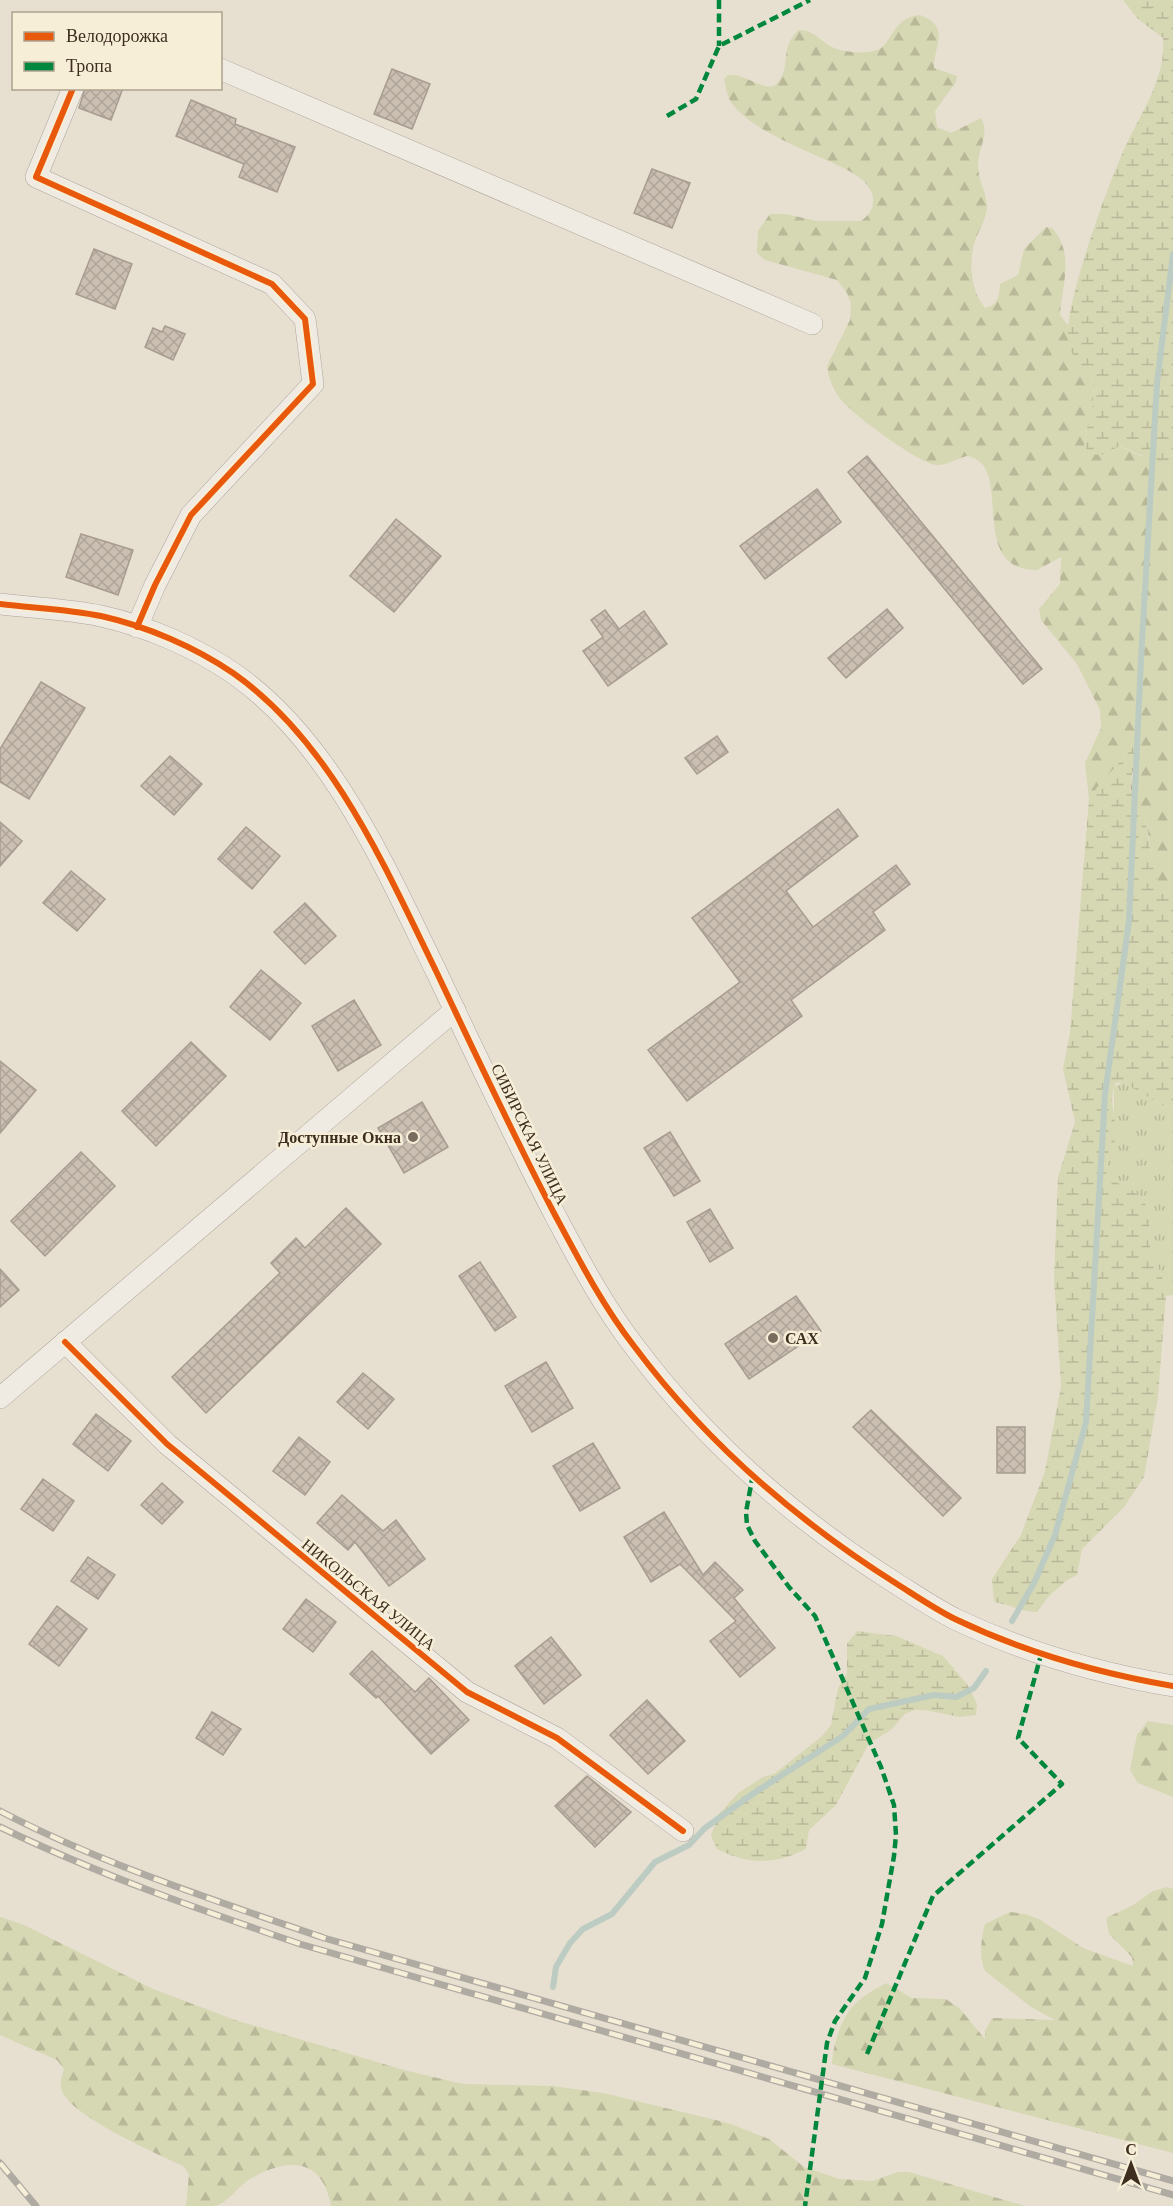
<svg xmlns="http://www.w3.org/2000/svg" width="1173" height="2206" font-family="'Times New Roman',serif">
<defs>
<pattern id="grass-tufts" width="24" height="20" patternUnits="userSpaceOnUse" patternTransform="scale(1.5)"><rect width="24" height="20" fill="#d6d7b3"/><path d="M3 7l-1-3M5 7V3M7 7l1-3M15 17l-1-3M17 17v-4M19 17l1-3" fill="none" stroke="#b9b99a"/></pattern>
<pattern id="forest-firs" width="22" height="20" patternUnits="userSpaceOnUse" patternTransform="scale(1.5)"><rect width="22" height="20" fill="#d6d7b3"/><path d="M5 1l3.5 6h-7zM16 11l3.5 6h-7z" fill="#b9b99a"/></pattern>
<pattern id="wetland-marsh" width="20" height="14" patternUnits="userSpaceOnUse" patternTransform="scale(1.5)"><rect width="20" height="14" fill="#d6d7b3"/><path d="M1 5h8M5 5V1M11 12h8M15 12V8" fill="none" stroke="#b9b99a"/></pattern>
<pattern id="building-cross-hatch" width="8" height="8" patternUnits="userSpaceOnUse" patternTransform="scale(1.5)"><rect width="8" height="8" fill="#cbbfb2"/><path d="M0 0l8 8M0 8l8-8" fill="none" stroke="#afa499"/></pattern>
</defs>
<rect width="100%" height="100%" fill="#e7e0d1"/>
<polygon fill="url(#grass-tufts)" points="1122,1082 1173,1111 1173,1295 1166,1296 1165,1285 1150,1246 1149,1219 1145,1203 1139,1194 1106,1178 1106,1167 1114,1141 1114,1087"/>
<g fill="url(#forest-firs)">
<path d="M920,15C951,27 934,44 934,68L957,76L956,82L935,111L937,127L951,133L981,118C990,132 979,148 978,163C977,179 987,191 987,208C986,219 980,228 976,238C968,260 970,290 985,308C999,305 999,296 1000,284L1018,275L1024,249L1046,227L1052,228C1075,253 1062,285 1060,315L1068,325L1069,346L1084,373L1091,375C1099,406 1087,417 1084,445L1119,446L1141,456L1173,461V900C1149,890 1152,841 1145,819C1141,809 1132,800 1131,790C1129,782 1133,775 1136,768L1129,751L1089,799L1085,763L1101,728L1100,710L1077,664L1041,620L1039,609L1060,584L1061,557L1037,570C964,570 1017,464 967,456C958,458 946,466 936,465C917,462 858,418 844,403C835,394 828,378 827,366L850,320L851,304L847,293L837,280L765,260L757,253L758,231L770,214H786L817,221H861C873,213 878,199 868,186C860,175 845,169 833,163C803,149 754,131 733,105C727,98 726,87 724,79L728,75C748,74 758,89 774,86C794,70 777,48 799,30C814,30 820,41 832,47C842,52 862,54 874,51C892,48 891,17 920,15Z"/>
<polygon points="1148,1721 1173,1725 1173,1797 1138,1783 1130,1770 1137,1735"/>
<path d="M1167,1887L1173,1889V2153L832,2064C833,2043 842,2015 858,2001C866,1994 877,1988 886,1983L912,1998L946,1999L960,2009L985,2039V2031L992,2018L1055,2020L1031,2007L985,1971C979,1958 981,1937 985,1924L1010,1912L1025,1914L1039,1919L1083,1948L1133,1966L1132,1957L1109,1934L1106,1918L1133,1905L1153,1891Z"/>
<path d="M0,1917L24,1925L153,1989L235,2020L404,2070L463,2084L553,2086L603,2093L728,2123L769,2139L804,2167L840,2179L872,2181L898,2172H909L1025,2206H331C322,2155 284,2158 247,2181C237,2188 227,2204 214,2206C205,2206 195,2206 186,2206L189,2174L183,2166C157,2154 71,2116 62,2091C59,2083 62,2076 64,2069L57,2060L0,2035Z"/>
</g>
<g fill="url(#wetland-marsh)">
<path d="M1123,0H1173V461L1152,460L1120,446L1101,455L1090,454L1084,445C1087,418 1099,404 1091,375L1084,373C1080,364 1071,354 1069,345C1059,315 1112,173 1128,141C1144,108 1166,76 1163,38L1138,19Z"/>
<path d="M1133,747L1136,751C1137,764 1130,775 1130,787C1131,798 1140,806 1144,816C1151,838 1150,890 1173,900V1111L1122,1082L1116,1083C1107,1099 1117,1118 1116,1135C1114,1150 1106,1162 1106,1177L1139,1194L1145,1203L1149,1219L1150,1246L1165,1285L1166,1296L1158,1396L1144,1477L1124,1507L1082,1549L1077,1575L1067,1580L1048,1597L1037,1612C1021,1612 1009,1604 994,1602L992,1579L1021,1535L1045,1471L1061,1386L1054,1278L1058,1177L1075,1122L1063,1069L1070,1032L1089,799L1098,786Z"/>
<path d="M857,1631L896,1636L943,1656L967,1684L977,1704L976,1715L960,1717L925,1710H914L905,1714L891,1730L869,1743L836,1805L809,1830L806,1848L802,1851C772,1865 747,1864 717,1849L711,1835L719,1814L738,1793L763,1777L774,1774L821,1737L831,1725L838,1688L847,1673V1644Z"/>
</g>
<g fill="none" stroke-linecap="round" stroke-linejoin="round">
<g stroke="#bcccc2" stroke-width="6">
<polyline points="1012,1621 1034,1583 1055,1535 1086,1422 1105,1094 1129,921 1141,660 1157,383 1173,254"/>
<polyline points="553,1987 556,1967 570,1943 583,1929 612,1914 655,1862 689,1845 705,1828 754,1793 843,1736 869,1709 934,1695 956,1697 974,1688 986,1671"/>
</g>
</g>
<g fill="url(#building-cross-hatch)" stroke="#a89c90" stroke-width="1.5">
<polygon points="392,69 430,84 412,129 374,114"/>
<polygon points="85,88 123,88 111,120 79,108"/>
<polygon points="191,100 236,119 235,124 295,147 277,192 239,177 244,164 176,136"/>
<polygon points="652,169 690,183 672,228 634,213"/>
<polygon points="94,249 132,264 115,309 76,294"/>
<polygon points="165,326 185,334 173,360 145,347 153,328 162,332"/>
<polygon points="867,456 1042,669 1023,684 848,472"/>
<polygon points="817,489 841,522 765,579 740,546"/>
<polygon points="396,519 441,556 394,612 350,576"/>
<polygon points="81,534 133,550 118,595 66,577"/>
<polygon points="887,609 903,628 846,678 828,658"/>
<polygon points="605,610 619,629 644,611 667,644 608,686 583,651 603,637 591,620"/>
<polygon points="41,682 85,708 29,799 0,782 0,749"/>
<polygon points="717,736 728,752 697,774 685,758"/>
<polygon points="170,756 202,784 174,815 141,786"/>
<polygon points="838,809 858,836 786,891 813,927 896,865 910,884 873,912 885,930 791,1000 802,1016 687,1101 648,1050 740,982 692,918"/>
<polygon points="0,822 22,841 0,866"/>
<polygon points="246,827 280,856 252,889 218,859"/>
<polygon points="71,871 105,899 77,931 43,903"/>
<polygon points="305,903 336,936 305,964 274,932"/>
<polygon points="261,970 301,1003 270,1040 230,1007"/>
<polygon points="354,1000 381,1045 338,1071 312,1026"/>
<polygon points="191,1042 226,1076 156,1146 122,1111"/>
<polygon points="0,1061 36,1090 0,1133"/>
<polygon points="422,1102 448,1147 404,1173 378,1128"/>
<polygon points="670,1132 700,1181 674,1196 644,1148"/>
<polygon points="81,1152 115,1186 45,1256 11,1221"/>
<polygon points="346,1208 381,1244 206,1413 172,1377 280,1273 271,1263 296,1238 305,1248"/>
<polygon points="710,1209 733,1248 710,1262 687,1222"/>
<polygon points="480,1262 516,1317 495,1331 459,1276"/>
<polygon points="0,1269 19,1290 0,1307"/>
<polygon points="796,1296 821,1331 749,1379 725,1344"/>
<polygon points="546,1362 573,1408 532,1432 505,1386"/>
<polygon points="363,1373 394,1399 368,1429 337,1402"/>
<polygon points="871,1410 961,1498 943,1516 853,1427"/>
<polygon points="96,1414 131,1441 108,1471 73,1444"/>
<rect x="997" y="1427" width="28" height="46"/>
<polygon points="299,1437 330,1462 305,1495 273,1471"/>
<polygon points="593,1443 620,1488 580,1511 553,1466"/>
<polygon points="43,1479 74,1501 53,1531 21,1509"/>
<polygon points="162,1483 183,1502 162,1524 141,1505"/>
<polygon points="342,1495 383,1531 396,1520 425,1559 389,1586 355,1542 348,1550 317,1523"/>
<polygon points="664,1512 703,1575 715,1562 743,1590 734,1598 775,1648 740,1677 710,1641 736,1621 680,1564 651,1582 624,1537"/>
<polygon points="88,1557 115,1575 98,1599 71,1581"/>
<polygon points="306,1599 336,1622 313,1652 283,1629"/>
<polygon points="57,1606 87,1629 59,1666 29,1644"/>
<polygon points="551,1637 581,1675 544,1704 515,1666"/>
<polygon points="372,1651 415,1692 429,1678 469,1720 431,1754 378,1696 376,1698 350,1674"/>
<polygon points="647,1700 685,1741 648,1774 610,1735"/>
<polygon points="212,1712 241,1729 223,1755 196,1738"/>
<polygon points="587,1776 631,1812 595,1847 555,1806"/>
</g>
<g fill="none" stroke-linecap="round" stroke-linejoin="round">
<g stroke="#ada599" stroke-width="22">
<g id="minor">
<polyline points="220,69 812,324"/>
<polyline points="73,88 36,177 272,284 305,319 313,384 191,515 155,585 137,627"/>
<path d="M0,604C33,608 68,609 101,616C146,626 195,647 233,673C331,741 385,867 436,971C475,1053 513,1135 555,1215C579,1260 603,1306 634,1346C705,1441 797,1521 897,1584C916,1596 935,1609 955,1619C1024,1652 1097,1673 1173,1686"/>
<polyline points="65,1342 167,1444 467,1692 557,1738 683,1831"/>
<polyline points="0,1398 455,1010"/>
</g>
</g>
<use href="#minor" stroke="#efebe3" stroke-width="21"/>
<g stroke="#afaaa2" stroke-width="7">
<g id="rail">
<path d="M0,1811C104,1865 214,1900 324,1938L1173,2181"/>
<path d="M0,1827C97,1874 198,1909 300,1944L1173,2195"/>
<polyline points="0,2163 36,2206"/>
</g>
</g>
<use href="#rail" stroke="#f7eed8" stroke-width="4.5" stroke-dasharray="14" stroke-linecap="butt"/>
<g stroke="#00873e" stroke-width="4.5" stroke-dasharray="9 4.5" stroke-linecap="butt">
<polyline points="719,0 719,46"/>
<polyline points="667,116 696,99 719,46 810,0"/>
<polyline points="753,1474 746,1512 747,1525 755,1541 789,1587 815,1616 881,1767 894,1805 896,1835 894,1856 882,1924 865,1978 835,2021 827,2043 805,2206"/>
<polyline points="867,2054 933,1896 1062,1784 1018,1738 1041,1655"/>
</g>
<g stroke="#f7eed8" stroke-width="10">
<g id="cycleway">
<polyline points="73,88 36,177 272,284 305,319 313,384 191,515 155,585 137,627"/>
<path d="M0,604C33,608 68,609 101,616C146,626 195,647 233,673C331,741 385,867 436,971C475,1053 513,1135 555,1215C579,1260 603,1306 634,1346C705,1441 797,1521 897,1584C916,1596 935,1609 955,1619C1024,1652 1097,1673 1173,1686"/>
<polyline points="65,1342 167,1444 467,1692 557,1738 683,1831"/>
</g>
</g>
<use href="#cycleway" stroke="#e8590c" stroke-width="6"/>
</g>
<g fill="#786c5e" stroke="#f7eed8" stroke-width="2">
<circle cx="413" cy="1137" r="6"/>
<circle cx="773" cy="1338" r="6"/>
</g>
<g text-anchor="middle" stroke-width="5" stroke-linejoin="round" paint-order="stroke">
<g font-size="16" fill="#3d2e20" stroke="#f7eed8">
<text transform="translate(530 1134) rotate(64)" y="6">СИБИРСКАЯ УЛИЦА</text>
<text transform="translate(369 1594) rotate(39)" y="6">НИКОЛЬСКАЯ УЛИЦА</text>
</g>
<g font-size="16" font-weight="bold" fill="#3d2e20" stroke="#f7eed8" text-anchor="end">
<text x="401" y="1143">Доступные Окна</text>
<text x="785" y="1344" text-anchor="start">САХ</text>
</g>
</g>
<rect x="12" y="12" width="210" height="78" fill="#f7eed8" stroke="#ada18e" stroke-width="1.5"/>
<rect x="24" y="32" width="30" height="9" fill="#e8590c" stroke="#ada18e" stroke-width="1.5"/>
<text x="66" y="42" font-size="18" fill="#3d2e20">Велодорожка</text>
<rect x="24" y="62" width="30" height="9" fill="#00873e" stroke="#ada18e" stroke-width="1.5"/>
<text x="66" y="72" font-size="18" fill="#3d2e20">Тропа</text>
<g transform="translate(1131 2164)" stroke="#f7eed8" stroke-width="4.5" paint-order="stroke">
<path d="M0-4.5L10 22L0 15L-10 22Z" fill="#3d2e20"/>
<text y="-9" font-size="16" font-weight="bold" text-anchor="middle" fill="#3d2e20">С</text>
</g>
</svg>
